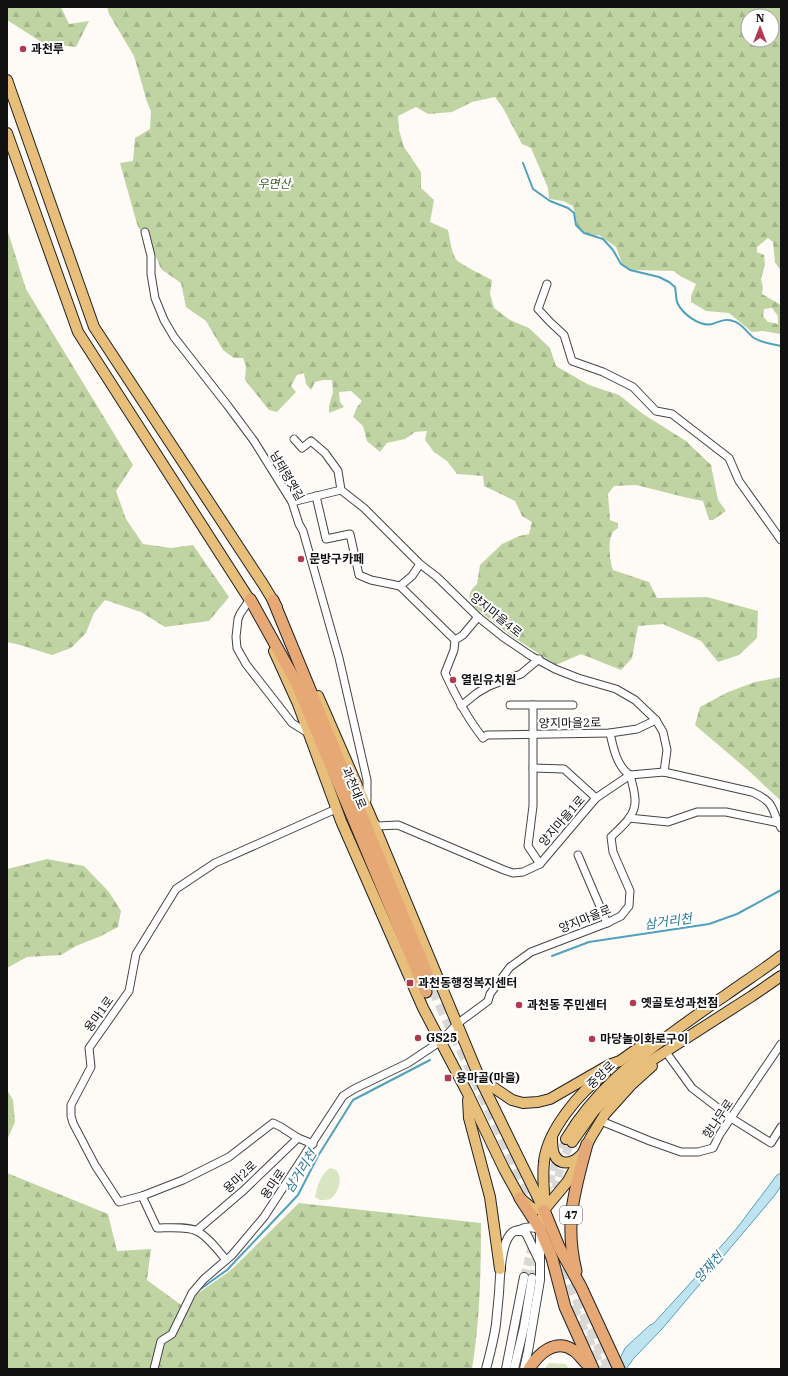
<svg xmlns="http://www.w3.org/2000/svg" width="788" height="1376" font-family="'IBM Plex Serif','Noto Sans KR',serif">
<defs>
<pattern id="forest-firs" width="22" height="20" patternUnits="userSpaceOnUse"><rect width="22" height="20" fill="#c0d4a3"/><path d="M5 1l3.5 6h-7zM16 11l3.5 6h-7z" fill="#a4b58b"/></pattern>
</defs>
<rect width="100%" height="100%" fill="#fefbf6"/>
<g fill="#d9e5c2">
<path d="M330,1168C331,1168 336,1170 336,1170C344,1178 338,1194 330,1199C327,1200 323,1200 320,1200L315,1197C317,1186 321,1174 330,1168Z"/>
<polygon points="549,1363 566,1364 569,1369 544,1369"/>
</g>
<g fill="url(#forest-firs)" fill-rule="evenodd">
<polygon points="7,7 61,7 69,24 89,21 76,47 43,43 7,20"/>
<path d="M107,7H781V271L775,262L773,242L768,238L757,247V252L764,255L765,265L761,279L763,287L762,294L781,305V336L780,334L763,331L752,332L729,313L706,311L691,302V296L696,284L680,276L674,271L631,270L623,266L616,247L599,235L592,236L578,229L573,206L563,201L549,199L548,188L531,148L522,144L503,108L495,97L472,102L452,112L428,114L416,107L398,116L399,130L404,147L421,172V188L434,200L430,222L448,230C450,239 451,251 456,259C459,264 485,276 492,280L490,294L494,308L510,320L529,328L550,348L556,366L589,385L619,395L643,414L686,441L711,465L718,500L726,511L713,520H709L703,501L688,498L636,485L614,486L608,494L610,520L618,523V528C617,529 614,530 613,532C607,541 610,561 613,570L649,582L657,598L707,597L758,611L757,638L739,655L718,662L701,641L663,624L638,626L632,658L621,670L581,654L556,665L510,635L469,603C469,594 470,590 477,584L480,565L502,544L519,536L529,534L532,522L522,516L515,501L484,486L483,476L457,474L447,461L434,452L425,440L427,431L415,432L405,439L387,443L380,452L367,441L363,426L353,417L357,407L362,401L351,391L339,392L340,402L344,407L329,413V406L333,392L332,380H323L315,382L311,390L306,384L304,373L297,375L291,386L296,392L277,412L269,410L245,380L246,366L243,358H234L223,350L206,321L186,307L181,283L161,269L155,254L145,250L143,236L137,224L120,163L133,161L135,138L150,129L151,111L147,102L134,56L109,14ZM748,16H772V40H748ZM772,308L778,316V324L768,322L763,316L764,309Z"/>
<polygon points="7,229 26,289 133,465 116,491 126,519 143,544 171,548 193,545 229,597 209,621 165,627 141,612 105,600 94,613 86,633 71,648 52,655 20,645 7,642"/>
<polygon points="781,677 781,801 749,771 695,725 700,707 728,692 755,682"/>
<polygon points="47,859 84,866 109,892 121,911 118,927 101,936 76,946 61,955 27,957 7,968 7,869"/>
<polygon points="7,1090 13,1100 15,1122 7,1140"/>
<path d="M7,1173L108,1214L117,1251L151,1249L147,1280L188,1310L197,1294L230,1271L299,1203L481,1223C481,1272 480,1320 472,1369H7Z"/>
</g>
<polygon fill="#c0e4ef" stroke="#50a1be" points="781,1173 781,1186 775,1195 662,1329 634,1358 626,1369 615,1369 625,1348 650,1325 653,1324 695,1278 694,1277 737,1228 777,1175"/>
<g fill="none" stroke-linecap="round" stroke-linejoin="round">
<g stroke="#50a1be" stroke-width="2">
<path d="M523,163L533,189L550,201L568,208L574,213L576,225L584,233L603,239L613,250L621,264L630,270L659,277L669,282L675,287C676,292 676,298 677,302C682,314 700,327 712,324C719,322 725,318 733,321C742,323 747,333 754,338C762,343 772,344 781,346"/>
<polyline points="552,956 589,942 709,924 737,914 781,890"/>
<polyline points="199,1290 227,1270 298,1195 318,1156 353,1100 430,1060"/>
</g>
<g stroke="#dad8d4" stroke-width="8" stroke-dasharray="8 4" stroke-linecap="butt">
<polyline points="546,1194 556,1161 566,1139"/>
<polyline points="552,1200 564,1156 572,1142"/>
<polyline points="524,1277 538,1223"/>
<polyline points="532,1278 538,1254"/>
</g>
<g stroke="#dad8d4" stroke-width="11" stroke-dasharray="11 5.5" stroke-linecap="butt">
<polyline points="433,989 538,1214"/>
<polyline points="549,1239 610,1369"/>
<polyline points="572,1306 601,1369"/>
</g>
<g stroke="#444" stroke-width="9">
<g id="minor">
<polyline points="145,232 151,256 151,274 155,298 164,320 174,337 228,406 254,441 292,502 299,524 303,531 339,658 367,780 367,800 365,804"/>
<polyline points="547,284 538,309 550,322 564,335 572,361 603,372 633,387 656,411 672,414 729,458 739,481 781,540"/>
<polyline points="294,439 302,448 311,441 325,453 338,471 341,490"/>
<polyline points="316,496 326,539 350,534 359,575 371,580 400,586 412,576 420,564"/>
<polyline points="292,502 341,490 364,508 420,564 437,577 478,617 503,637 531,656 555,669 578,678 616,689 635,700 656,720 663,732 667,750 664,772"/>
<polyline points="400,586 455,640"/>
<polyline points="250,599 240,614 238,619 236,637 237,648 246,664 292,723 308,733"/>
<path d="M478,617L463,635L455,640L454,650L445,673C456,697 467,718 483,738L487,735L610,733L637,729L656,720"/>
<polyline points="510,705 573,705"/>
<polyline points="533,705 533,806 528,846 540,864"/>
<polyline points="461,706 477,693 489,686 521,674 539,659"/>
<polyline points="533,768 564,769 596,798"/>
<polyline points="629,818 668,822 697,812 726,812 779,823 781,823"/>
<path d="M374,822L378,826L398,825L504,870L513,873L523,872L540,864L596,798L630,775L664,772L752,792C776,803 770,807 781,828"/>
<polyline points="578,855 607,923"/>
<polyline points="668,1055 692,1088 731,1118 771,1143 781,1127"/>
<polyline points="601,1121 650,1141 681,1152 698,1152 713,1148 720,1134 781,1044"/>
<polyline points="313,1144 298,1138 281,1127 273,1123 229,1157 183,1180 142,1196 119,1202 95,1165 73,1123 71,1116 71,1105 91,1067 89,1048 129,991 136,954 176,889 215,863 336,809"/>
<path d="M142,1196L157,1228C168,1228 187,1226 197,1231C208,1237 218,1250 226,1260"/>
<polyline points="196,1231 244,1190 298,1138"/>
<path d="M154,1369L161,1341L172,1334L192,1293L204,1279L232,1255L264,1217L343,1096L354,1089L408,1063L441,1041L457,1024L488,1001L490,994L510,967L531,952L607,923L621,916L629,906L630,891L613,852L611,837C621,827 636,816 635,800C635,792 632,783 630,775C617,767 613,747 610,733"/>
</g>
</g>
<g stroke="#444" stroke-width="10">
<g id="tertiary">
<path d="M518,1231C525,1226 532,1227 540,1229V1280L528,1351L524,1369"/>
<path d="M486,1369C490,1354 494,1339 496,1324C497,1313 498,1303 499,1293C500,1280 500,1217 526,1233L540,1262"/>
<polyline points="506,1369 524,1277"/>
<polyline points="514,1369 524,1327 532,1278"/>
</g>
</g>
<g stroke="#222" stroke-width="12">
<g id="primary">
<polyline points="7,80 94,327 263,584 277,607"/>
<polyline points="7,133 78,332 253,605"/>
<polyline points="274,651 298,704 341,821 423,1008 467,1092 504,1169 520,1198 532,1208 544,1210"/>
<polyline points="318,696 370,815 480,1079 544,1210"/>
<polyline points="481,1079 512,1100 523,1103 538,1102 550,1099 609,1065 620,1061 644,1044 657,1038"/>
<polyline points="468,1100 469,1118 490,1197 500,1269"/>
<path d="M552,1138C552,1143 552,1149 554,1154C559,1166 572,1164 580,1156"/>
<path d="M566,1139C594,1092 632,1062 676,1030C693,1018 709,1006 726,995C744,982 763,970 781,956"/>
<polyline points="572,1142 594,1111 632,1073 752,996 781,976"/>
<polyline points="544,1210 568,1181 591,1137 605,1114 632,1084 652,1066"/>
<path d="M540,1229C541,1223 543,1217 544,1211C545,1195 542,1178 544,1162C547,1131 580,1091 605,1074"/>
</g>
</g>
<g stroke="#222" stroke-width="13">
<g id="trunk">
<polyline points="250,599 295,680 426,992"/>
<polyline points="273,600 427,973"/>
<polyline points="520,1198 540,1229 552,1258 565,1307 593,1369"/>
<polyline points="544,1210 559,1247 581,1287 619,1369"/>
<path d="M576,1271C564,1222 575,1190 587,1144"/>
<path d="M529,1369C538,1354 555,1338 573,1350C578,1353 582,1359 586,1363"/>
</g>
</g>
<use href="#minor" stroke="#fff" stroke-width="7"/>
<use href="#tertiary" stroke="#fff" stroke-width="8"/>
<use href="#primary" stroke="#e8be7b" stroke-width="10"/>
<use href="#trunk" stroke="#e6a875" stroke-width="11"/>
</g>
<g fill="#b13950" stroke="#fff" stroke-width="1.5">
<circle cx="23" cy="49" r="4"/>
<circle cx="301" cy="559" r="4"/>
<circle cx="453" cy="680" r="4"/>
<rect x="406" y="979" width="8" height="8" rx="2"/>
<circle cx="633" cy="1003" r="4"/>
<circle cx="519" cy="1005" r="4"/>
<circle cx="418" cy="1038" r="4"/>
<circle cx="592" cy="1039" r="4"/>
<rect x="444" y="1074" width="8" height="8" rx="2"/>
</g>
<g text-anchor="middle" stroke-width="4" stroke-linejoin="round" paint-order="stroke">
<rect fill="#fff" stroke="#585858" stroke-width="1" x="560" y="1206" width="22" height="18" rx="3"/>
<g font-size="11" font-weight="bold" fill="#111">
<text x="571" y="1219">47</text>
</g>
<g font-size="12" font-weight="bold" fill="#111" stroke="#fff" text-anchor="start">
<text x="31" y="53">과천루</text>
<text x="309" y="563">문방구카페</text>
<text x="461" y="684">열린유치원</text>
<text x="418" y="987">과천동행정복지센터</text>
<text x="641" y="1007">옛골토성과천점</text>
<text x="527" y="1009">과천동 주민센터</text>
<text x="426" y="1042">GS25</text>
<text x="600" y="1043">마당놀이화로구이</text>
<text x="456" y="1082">용마골(마을)</text>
</g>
<g font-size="12" font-style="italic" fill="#3c6128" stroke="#fff">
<text x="274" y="188">우면산</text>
</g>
<g font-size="12" fill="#111" stroke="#fff">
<text transform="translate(287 476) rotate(60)" y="4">남태령옛길</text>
<text transform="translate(496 615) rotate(39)" y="4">양지마을4로</text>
<text transform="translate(570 723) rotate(-1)" y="4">양지마을2로</text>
<text transform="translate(354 788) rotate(67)" y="4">과천대로</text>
<text transform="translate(562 821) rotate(-49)" y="4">양지마을1로</text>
<text transform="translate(585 919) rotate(-22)" y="4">양지마을로</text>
<text transform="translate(99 1014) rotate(-54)" y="4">용마1로</text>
<text transform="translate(601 1075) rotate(-44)" y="4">중앙로</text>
<text transform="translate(718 1119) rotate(-56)" y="4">향나무로</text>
<text transform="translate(240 1177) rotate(-43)" y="4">용마2로</text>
<text transform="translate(273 1184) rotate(-56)" y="4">용마로</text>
</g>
<g font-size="13" font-style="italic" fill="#287594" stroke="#fff">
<text transform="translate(668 921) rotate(-8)" y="5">삼거리천</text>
<text transform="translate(300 1171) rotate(-58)" y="5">삼거리천</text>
<text transform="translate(708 1267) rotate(-48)" y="5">양재천</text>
</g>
</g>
<rect width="788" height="1376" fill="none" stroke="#111111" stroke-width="16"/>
<g transform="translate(760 28)"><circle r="19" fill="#ffffff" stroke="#a0a0a0"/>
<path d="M0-3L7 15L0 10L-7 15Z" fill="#b13950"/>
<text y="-6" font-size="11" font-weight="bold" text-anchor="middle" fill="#111111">N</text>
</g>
</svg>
